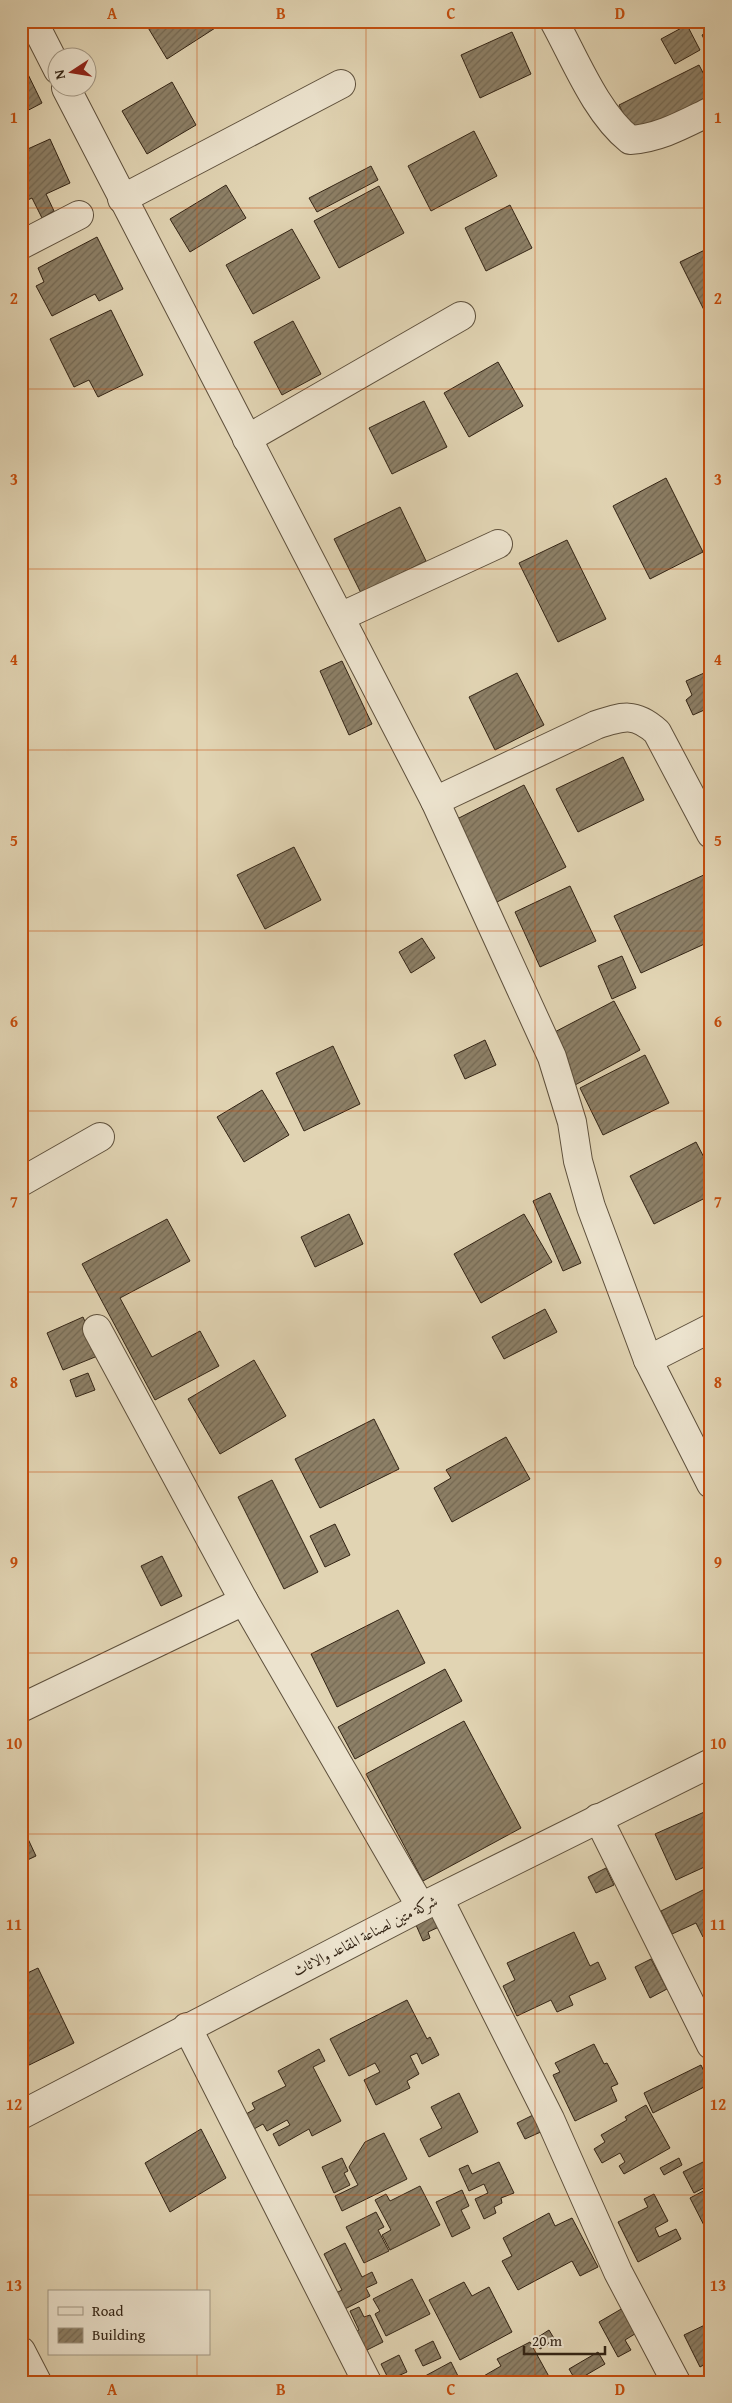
<svg xmlns="http://www.w3.org/2000/svg" width="732" height="2403" font-family="'Gentium Book Plus',Amiri,serif">
<defs>
<pattern id="building-hatch" width="6" height="6" patternUnits="userSpaceOnUse" patternTransform="scale(1.25)"><rect width="6" height="6" fill="#8d8067"/><path d="M-1 1l2-2M0 6l6-6M5 7l2-2" fill="none" stroke="#746954"/></pattern>
</defs>
<rect width="100%" height="100%" fill="#e1d4b3"/>
<filter id="stains"><feTurbulence type="fractalNoise" baseFrequency=".004" numOctaves="4"/><feColorMatrix values="0 0 0 0 .2 0 0 0 0 .09 0 0 0 0 .02 0 0 0 .5 -.17"/></filter>
<radialGradient id="worn" r=".72"><stop offset=".6" stop-color="#630" stop-opacity="0"/><stop offset="1" stop-color="#630" stop-opacity=".3"/></radialGradient>
<g fill="url(#building-hatch)" stroke="#332415">
<polygon points="144,21 226,21 167,59"/>
<polygon points="687,25 700,50 675,64 661,39"/>
<polygon points="711,30 711,53 702,35"/>
<polygon points="512,32 531,74 480,98 461,55"/>
<polygon points="21,60 42,103 21,114"/>
<polygon points="699,65 711,88 711,98 634,136 619,105"/>
<polygon points="172,82 196,125 147,154 122,111"/>
<polygon points="474,131 497,176 431,211 408,166"/>
<polygon points="50,139 70,183 46,194 54,211 42,218 32,198 21,203 21,152"/>
<polygon points="371,166 378,180 317,212 309,198"/>
<polygon points="226,185 246,218 190,252 170,219"/>
<polygon points="379,186 404,233 339,268 314,221"/>
<polygon points="510,205 532,248 486,271 465,228"/>
<polygon points="292,229 320,278 253,314 226,265"/>
<polygon points="97,237 123,289 99,301 95,294 52,316 36,286 44,282 38,268"/>
<polygon points="711,247 711,324 680,262"/>
<polygon points="111,310 143,375 98,397 89,380 74,387 50,339"/>
<polygon points="293,321 321,374 282,395 254,342"/>
<polygon points="498,362 523,406 469,437 444,393"/>
<polygon points="424,401 447,447 392,474 369,428"/>
<polygon points="666,478 703,552 650,579 613,506"/>
<polygon points="400,507 426,561 361,593 334,539"/>
<polygon points="567,540 606,619 558,642 519,563"/>
<polygon points="342,661 372,724 349,735 320,671"/>
<polygon points="711,670 711,707 693,715 686,700 692,695 686,681"/>
<polygon points="517,673 544,725 495,750 469,697"/>
<polygon points="623,757 644,800 578,832 556,789"/>
<polygon points="524,785 566,867 497,902 455,820"/>
<polygon points="294,847 321,900 265,929 237,875"/>
<polygon points="706,874 711,885 711,941 641,973 614,916"/>
<polygon points="570,886 596,941 540,967 515,912"/>
<polygon points="422,938 435,958 411,973 399,952"/>
<polygon points="622,956 636,988 612,999 598,966"/>
<polygon points="614,1001 640,1050 575,1085 549,1035"/>
<polygon points="485,1040 496,1065 465,1079 454,1055"/>
<polygon points="333,1046 360,1104 304,1131 276,1073"/>
<polygon points="645,1055 669,1103 603,1135 580,1088"/>
<polygon points="262,1090 289,1135 244,1162 217,1117"/>
<polygon points="696,1142 711,1171 711,1195 654,1224 630,1176"/>
<polygon points="550,1193 581,1263 563,1271 533,1201"/>
<polygon points="349,1214 363,1244 315,1267 301,1237"/>
<polygon points="524,1214 552,1262 481,1303 454,1254"/>
<polygon points="167,1219 190,1261 120,1298 152,1357 200,1331 219,1366 155,1400 82,1264"/>
<polygon points="545,1309 557,1332 504,1359 492,1337"/>
<polygon points="83,1317 100,1355 63,1370 47,1333"/>
<polygon points="254,1360 286,1416 220,1454 188,1399"/>
<polygon points="88,1373 95,1390 76,1397 70,1380"/>
<polygon points="374,1419 399,1469 320,1508 295,1459"/>
<polygon points="506,1437 530,1479 452,1522 434,1488 451,1478 446,1470"/>
<polygon points="272,1480 318,1572 284,1589 238,1497"/>
<polygon points="335,1524 350,1555 325,1567 310,1536"/>
<polygon points="162,1556 182,1596 161,1606 141,1566"/>
<polygon points="398,1610 425,1663 337,1707 311,1654"/>
<polygon points="445,1669 462,1701 355,1759 338,1727"/>
<polygon points="464,1721 521,1828 423,1881 366,1774"/>
<polygon points="711,1809 711,1864 676,1880 655,1834"/>
<polygon points="21,1824 36,1856 21,1863"/>
<polygon points="606,1868 614,1885 596,1893 588,1877"/>
<polygon points="711,1886 711,1915 703,1919 709,1934 703,1937 696,1923 672,1934 661,1911"/>
<polygon points="434,1916 439,1927 428,1932 430,1938 423,1941 416,1925"/>
<polygon points="574,1932 590,1966 598,1962 606,1979 569,1996 573,2005 557,2012 551,2000 517,2016 503,1986 515,1980 507,1963"/>
<polygon points="651,1959 667,1989 650,1998 635,1967"/>
<polygon points="38,1968 74,2043 21,2069 21,1976"/>
<polygon points="407,2000 427,2039 430,2037 439,2055 422,2064 417,2053 410,2056 419,2074 407,2081 410,2088 376,2105 364,2080 380,2072 375,2063 349,2076 330,2039"/>
<polygon points="594,2044 604,2064 607,2063 618,2084 611,2087 617,2101 575,2121 553,2075 560,2072 555,2063"/>
<polygon points="319,2049 325,2061 313,2067 341,2121 312,2136 309,2129 279,2146 273,2134 290,2125 287,2120 267,2131 263,2124 254,2129 246,2114 255,2109 252,2103 286,2086 278,2071"/>
<polygon points="701,2065 710,2084 653,2113 644,2093"/>
<polygon points="459,2093 478,2132 429,2157 420,2139 442,2128 431,2107"/>
<polygon points="646,2105 670,2148 624,2174 619,2166 625,2162 620,2153 602,2163 594,2149 605,2142 601,2135 627,2120 625,2117"/>
<polygon points="535,2114 543,2131 525,2139 517,2123"/>
<polygon points="201,2129 226,2178 170,2212 145,2163"/>
<polygon points="384,2133 407,2179 342,2211 335,2196 358,2185 349,2167 365,2142"/>
<polygon points="342,2158 348,2171 344,2173 350,2185 334,2193 322,2167"/>
<polygon points="679,2158 682,2165 664,2175 660,2168"/>
<polygon points="711,2158 711,2189 709,2185 694,2193 683,2172"/>
<polygon points="499,2162 514,2193 501,2198 502,2203 494,2207 496,2213 484,2219 475,2199 488,2193 484,2184 469,2191 459,2169 468,2165 472,2174"/>
<polygon points="420,2186 440,2225 390,2250 382,2235 391,2230 375,2200 386,2194 390,2201"/>
<polygon points="707,2189 711,2196 706,2198 711,2208 711,2239 690,2198"/>
<polygon points="462,2190 469,2206 461,2210 470,2228 452,2237 436,2202"/>
<polygon points="654,2194 668,2221 655,2228 659,2237 676,2229 681,2239 638,2262 618,2222 648,2207 644,2199"/>
<polygon points="376,2212 384,2227 378,2230 389,2251 364,2263 346,2227"/>
<polygon points="549,2213 555,2226 572,2218 598,2267 580,2276 572,2261 518,2290 502,2261 512,2256 503,2238"/>
<polygon points="345,2243 362,2277 372,2272 377,2283 366,2288 370,2296 345,2309 336,2293 342,2290 324,2254"/>
<polygon points="412,2279 430,2314 386,2336 375,2314 380,2311 373,2299"/>
<polygon points="464,2282 472,2296 489,2287 512,2332 460,2360 429,2300"/>
<polygon points="359,2307 364,2317 370,2315 383,2342 365,2351 355,2332 359,2330 350,2311"/>
<polygon points="623,2308 638,2332 625,2340 631,2350 618,2357 599,2322"/>
<polygon points="709,2323 711,2361 700,2367 684,2335"/>
<polygon points="549,2330 555,2340 540,2349 535,2339"/>
<polygon points="433,2341 441,2358 423,2366 415,2350"/>
<polygon points="530,2342 552,2382 510,2382 509,2380 485,2382 482,2377 501,2366 497,2359"/>
<polygon points="598,2352 605,2364 576,2381 569,2369"/>
<polygon points="399,2355 407,2372 389,2380 381,2364"/>
<polygon points="451,2362 461,2382 414,2382"/>
</g>
<g fill="none" stroke-linecap="round" stroke-linejoin="round">
<g stroke="#5e503c" stroke-width="30">
<g id="street">
<polyline points="33,21 58,70"/>
<path d="M554,21C575,59 596,113 630,140C660,138 684,124 711,111"/>
<polyline points="66,88 435,801 552,1057 572,1122 578,1161 591,1207 648,1360 711,1484"/>
<polyline points="122,199 341,84"/>
<polyline points="21,245 79,215"/>
<polyline points="247,439 461,316"/>
<polyline points="340,617 498,544"/>
<path d="M435,801L596,725C623,716 635,712 657,732L711,834"/>
<polyline points="21,1182 100,1137"/>
<polyline points="97,1329 244,1601 421,1907"/>
<polyline points="648,1360 711,1328"/>
<polyline points="21,1708 244,1601"/>
<polyline points="598,1818 711,2045"/>
<polyline points="439,1899 550,2119 618,2272 676,2382"/>
<polyline points="187,2027 367,2382"/>
<polyline points="21,2115 421,1907 711,1763"/>
<polyline points="21,2351 37,2382"/>
</g>
</g>
<use href="#street" stroke="#ece3ce" stroke-width="28"/>
</g>
<path fill="none" stroke="#c44e0e" stroke-width="1" stroke-opacity="0.55" d="M197,21V2292M366,21V2382M535,21V2382M21,208H711M21,389H711M21,569H711M21,750H711M21,931H711M21,1111H711M21,1292H711M21,1472H711M21,1653H711M21,1834H711M21,2014H711M21,2195H711M197,2354V2382"/>
<g text-anchor="middle" stroke-width="4" stroke-linejoin="round" paint-order="stroke">
<g font-size="15" fill="#332415" stroke="#ece3ce">
<text transform="translate(365 1936) rotate(-27)" y="5">شركة متين لصناعة المقاعد والاثاث</text>
</g>
</g>
<rect width="732" height="2403" fill="none" stroke="#e1d4b3" stroke-width="55"/>
<rect x="48" y="2290" width="162" height="65" fill="#ece3ce" stroke="#a29784"/>
<rect x="58" y="2307" width="25" height="8" fill="#ece3ce" stroke="#a29784"/>
<text x="92" y="2316" font-size="15" fill="#332415">Road</text>
<rect x="58" y="2328" width="25" height="15" fill="url(#building-hatch)" stroke="#a29784"/>
<text x="92" y="2340" font-size="15" fill="#332415">Building</text>
<g transform="translate(72 72) rotate(258)"><circle r="24" fill="#ece3ce" stroke="#a29784"/>
<path d="M0-4L9 19L0 12L-9 19Z" fill="#8f2418"/>
<text y="-8" font-size="14" font-weight="bold" text-anchor="middle" fill="#332415">N</text>
</g>
<path d="M524 2346v8h81v-8" fill="none" stroke="#332415" stroke-width="2.5"/>
<text x="532" y="2346" font-size="15" fill="#332415" stroke="#ece3ce" stroke-width="4" paint-order="stroke">20 m</text>
<rect x="28" y="28" width="676" height="2348" fill="none" stroke="#c44e0e" stroke-width="2"/>
<g font-size="16" text-anchor="middle" font-weight="bold" fill="#c44e0e">
<text x="112" y="19">A</text>
<text x="281" y="19">B</text>
<text x="451" y="19">C</text>
<text x="620" y="19">D</text>
<text x="14" y="123">1</text>
<text x="718" y="123">1</text>
<text x="14" y="304">2</text>
<text x="718" y="304">2</text>
<text x="14" y="485">3</text>
<text x="718" y="485">3</text>
<text x="14" y="665">4</text>
<text x="718" y="665">4</text>
<text x="14" y="846">5</text>
<text x="718" y="846">5</text>
<text x="14" y="1027">6</text>
<text x="718" y="1027">6</text>
<text x="14" y="1207">7</text>
<text x="718" y="1207">7</text>
<text x="14" y="1388">8</text>
<text x="718" y="1388">8</text>
<text x="14" y="1568">9</text>
<text x="718" y="1568">9</text>
<text x="14" y="1749">10</text>
<text x="718" y="1749">10</text>
<text x="14" y="1930">11</text>
<text x="718" y="1930">11</text>
<text x="14" y="2110">12</text>
<text x="718" y="2110">12</text>
<text x="14" y="2291">13</text>
<text x="718" y="2291">13</text>
<text x="112" y="2395">A</text>
<text x="281" y="2395">B</text>
<text x="451" y="2395">C</text>
<text x="620" y="2395">D</text>
</g>
<rect width="100%" height="100%" filter="url(#stains)"/>
<rect width="100%" height="100%" fill="url(#worn)"/>
</svg>
